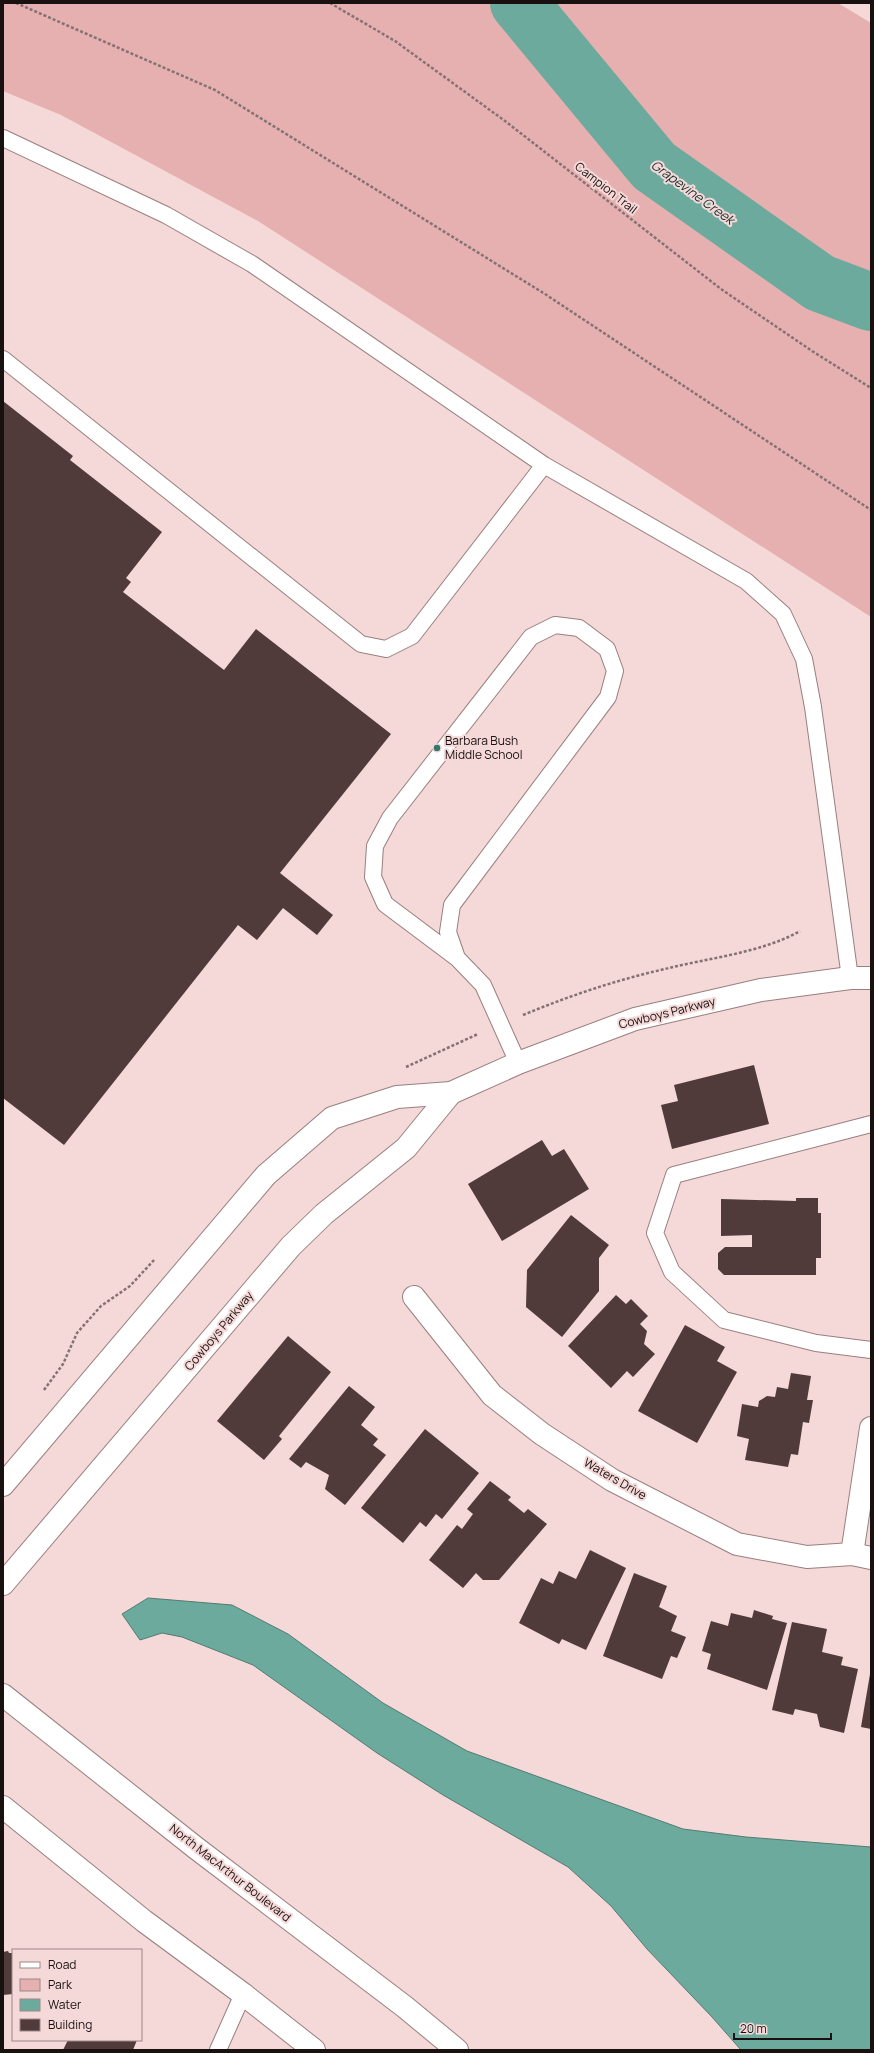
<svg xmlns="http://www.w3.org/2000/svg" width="874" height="2053" font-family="Manrope,sans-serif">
<rect width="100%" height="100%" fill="#f5d8d8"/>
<polygon fill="#e7b0b0" points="3,3 838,3 871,23 871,617 258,221 61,115 3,91"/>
<polygon fill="#6baa9c" stroke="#527c72" points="148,1598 232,1605 288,1634 383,1703 467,1751 683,1829 746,1837 871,1847 871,2050 741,2050 712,2017 647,1949 611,1906 568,1867 443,1795 377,1753 253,1665 182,1637 162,1633 140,1640 122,1614"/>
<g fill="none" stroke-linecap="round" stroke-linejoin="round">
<polyline stroke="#6baa9c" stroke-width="58" points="519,3 654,166 820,283 871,302"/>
</g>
<g fill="#503a3a">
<polygon points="3,401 73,456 70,460 162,532 126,578 131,582 123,592 224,670 256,629 391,734 280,873 333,915 317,935 283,908 257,940 238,925 64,1145 3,1098"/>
<polygon points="754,1065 769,1124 672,1149 661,1105 678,1101 674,1085"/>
<polygon points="542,1140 552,1156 564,1149 589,1189 502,1241 468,1184"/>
<polygon points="796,1198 818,1198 818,1213 821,1213 821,1258 816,1258 816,1275 724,1275 718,1269 718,1253 725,1247 752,1247 752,1235 721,1236 721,1199 796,1201"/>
<polygon points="571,1215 609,1245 599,1258 599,1291 562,1337 526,1307 527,1270"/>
<polygon points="616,1295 626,1304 631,1299 648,1316 640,1324 647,1331 644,1344 655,1354 633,1377 627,1371 611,1388 568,1346"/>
<polygon points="685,1325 725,1347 717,1361 737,1372 697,1443 638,1411"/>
<polygon points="288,1336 331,1372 279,1436 282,1439 264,1460 217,1421"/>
<polygon points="791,1373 811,1376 807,1400 813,1400 809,1423 803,1422 798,1455 791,1454 788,1467 745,1460 749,1439 737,1436 742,1404 758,1407 759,1401 767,1396 775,1397 777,1387 788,1389"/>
<polygon points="349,1386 375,1407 361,1425 378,1439 373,1445 386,1455 345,1505 325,1489 329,1475 306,1462 301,1468 289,1459"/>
<polygon points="425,1429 479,1473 442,1519 436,1514 426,1527 420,1522 403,1543 361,1508"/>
<polygon points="490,1481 511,1497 508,1500 524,1513 528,1509 547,1524 499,1580 483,1580 476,1573 463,1588 429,1560 457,1525 462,1529 473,1514 467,1509"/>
<polygon points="590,1550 626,1568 586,1650 562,1639 559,1644 519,1623 541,1578 553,1584 559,1571 576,1579"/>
<polygon points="634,1573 667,1586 659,1607 677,1616 671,1631 686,1637 677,1658 671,1656 662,1679 603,1656"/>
<polygon points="754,1610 773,1616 772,1619 787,1623 767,1690 707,1669 711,1654 702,1651 711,1621 728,1626 731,1613 752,1618"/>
<polygon points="792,1622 827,1629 822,1652 843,1657 841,1665 858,1669 844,1733 820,1727 817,1714 795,1709 793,1715 772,1710"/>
<polygon points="870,1674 871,1674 871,1729 861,1727"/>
<polygon points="8,1951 9,1953 13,1953 13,1994 3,1995 3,1952"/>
<polygon points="68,2040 137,2040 133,2050 63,2050"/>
</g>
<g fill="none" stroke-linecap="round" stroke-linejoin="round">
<g stroke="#997f7f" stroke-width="18">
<g id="service">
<polyline points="3,138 166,215 252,264 544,465 746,581 783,614 804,659 813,707 850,978"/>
<polyline points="3,359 361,644 386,649 412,636 544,465"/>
<polyline points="457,958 448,932 452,905 608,697 615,671 607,649 579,628 555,625 531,637 390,818 375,846 373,877 385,904 457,958 483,985 518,1063"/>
<polyline points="871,1124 674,1175 655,1233 672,1272 724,1320 816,1343 871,1350"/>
<polyline points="218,2050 243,1994"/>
</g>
</g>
<g stroke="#997f7f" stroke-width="24">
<g id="minor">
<polyline points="414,1297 492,1395 542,1434 612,1480 737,1544 807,1557 852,1554 871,1558"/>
<polyline points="852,1554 871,1428"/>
</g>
</g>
<g stroke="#997f7f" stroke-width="24">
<g id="tertiary">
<polyline points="3,1485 266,1175 332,1118 397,1097 451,1093 518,1063 635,1019 761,990 850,978 871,978"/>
<polyline points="3,1584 291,1246 324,1214 406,1148 451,1093"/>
</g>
</g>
<g stroke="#997f7f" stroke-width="24">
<g id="secondary">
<polyline points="3,1695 196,1848 405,2007 457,2050"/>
<polyline points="3,1807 144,1921 243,1994 314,2050"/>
</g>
</g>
<g stroke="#847272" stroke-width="2.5" stroke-dasharray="3 2" stroke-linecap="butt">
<polyline points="16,3 215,90 545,294 871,510"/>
<polyline points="330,3 395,41 505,121 721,289 812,351 871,388"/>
<path d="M523,1015C569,996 616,980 665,969C708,958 761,953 800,931"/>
<polyline points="406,1067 478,1034"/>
<polyline points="44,1390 63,1364 77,1333 101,1306 130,1286 155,1259"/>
</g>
<use href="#service" stroke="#fff" stroke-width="16"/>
<use href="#minor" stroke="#fff" stroke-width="22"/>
<use href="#tertiary" stroke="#fff" stroke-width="22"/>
<use href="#secondary" stroke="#fff" stroke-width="22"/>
</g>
<circle fill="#33776a" stroke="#f5d8d8" stroke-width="1.5" cx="437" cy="748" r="4"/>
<g text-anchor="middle" stroke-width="4" stroke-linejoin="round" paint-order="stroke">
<g font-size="12" fill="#191010" stroke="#f5d8d8">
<text transform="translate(606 188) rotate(38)" y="4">Campion Trail</text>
<text transform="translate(667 1013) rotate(-14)" y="4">Cowboys Parkway</text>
<text transform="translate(219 1331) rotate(-50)" y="4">Cowboys Parkway</text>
<text transform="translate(615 1479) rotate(30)" y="4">Waters Drive</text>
<text transform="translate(230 1873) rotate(38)" y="4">North MacArthur Boulevard</text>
</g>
<g font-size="12" fill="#191010" stroke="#f5d8d8" text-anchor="start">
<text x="445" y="745">Barbara Bush<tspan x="445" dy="14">Middle School</tspan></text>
</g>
<g font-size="13" font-style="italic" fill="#13322c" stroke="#f5d8d8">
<text transform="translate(693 192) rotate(36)" y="5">Grapevine Creek</text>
</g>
</g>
<rect width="874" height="2053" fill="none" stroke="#191010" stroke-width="8"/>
<rect x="12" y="1949" width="130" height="92" fill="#f5d8d8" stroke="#9d8888"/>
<rect x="20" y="1962" width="20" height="6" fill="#ffffff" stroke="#9d8888"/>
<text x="48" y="1969" font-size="12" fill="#191010">Road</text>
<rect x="20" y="1979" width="20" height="12" fill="#e7b0b0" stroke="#9d8888"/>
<text x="48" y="1989" font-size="12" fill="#191010">Park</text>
<rect x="20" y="1999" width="20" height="12" fill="#6baa9c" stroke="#9d8888"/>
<text x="48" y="2009" font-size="12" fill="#191010">Water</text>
<rect x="20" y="2019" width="20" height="12" fill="#503a3a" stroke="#9d8888"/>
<text x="48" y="2029" font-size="12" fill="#191010">Building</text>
<path d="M734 2033v6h97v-6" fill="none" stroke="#191010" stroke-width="2"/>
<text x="740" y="2033" font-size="12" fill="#191010" stroke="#f5d8d8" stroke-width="3" paint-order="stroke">20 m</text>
</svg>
